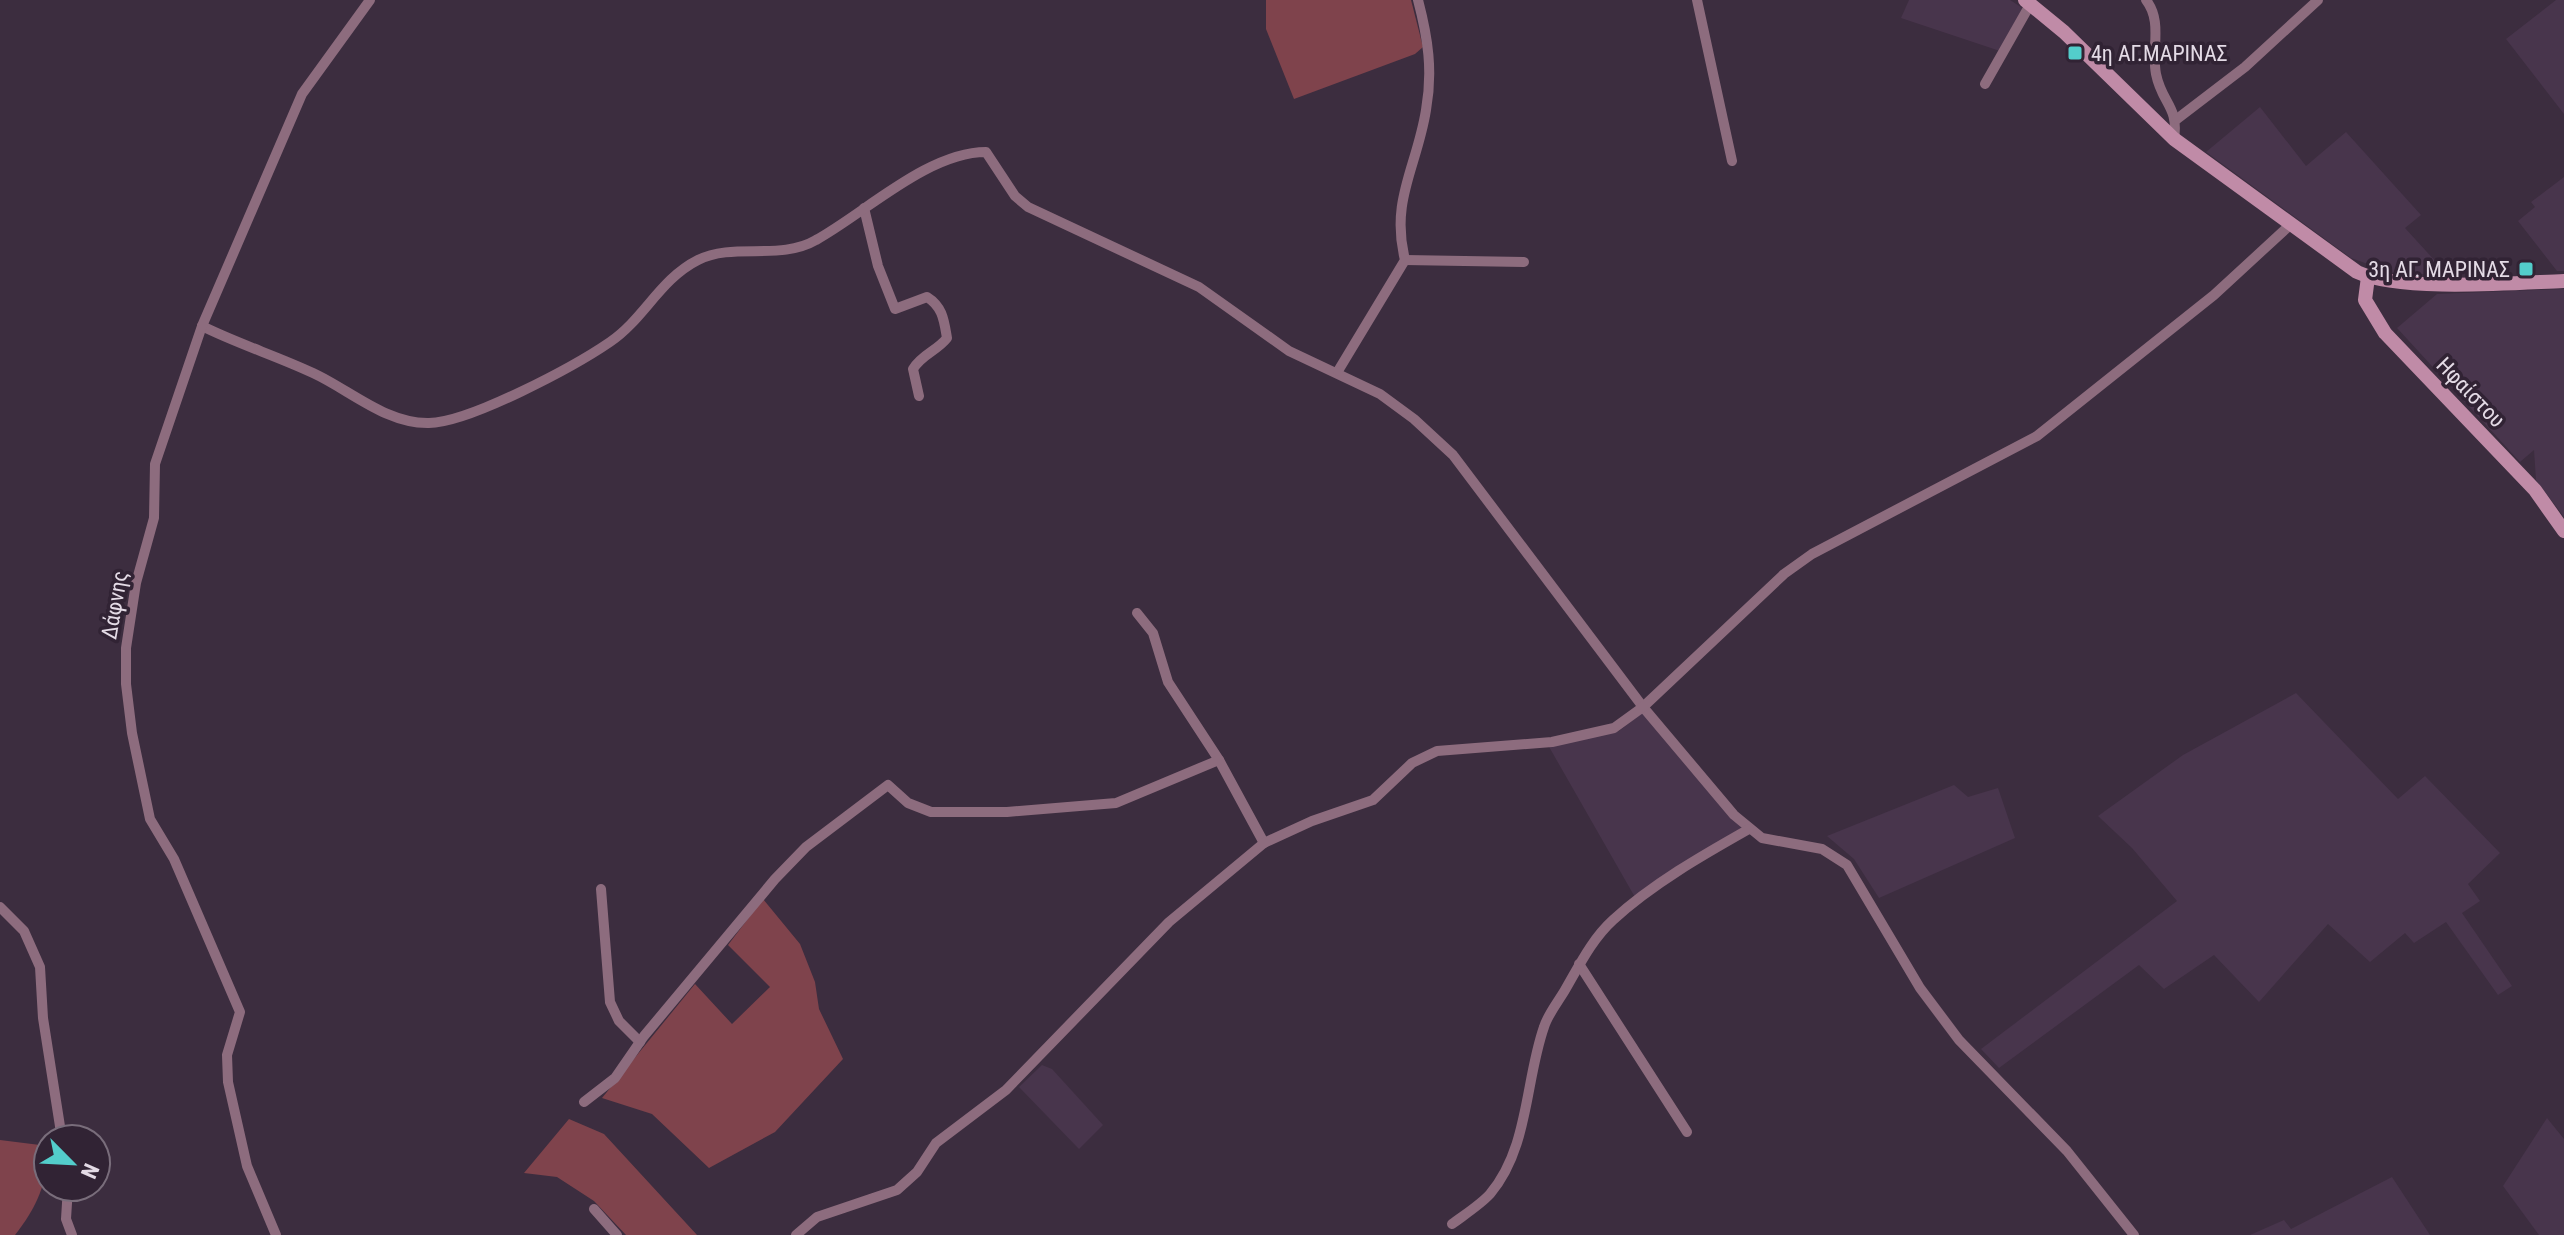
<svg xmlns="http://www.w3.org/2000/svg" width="2564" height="1235" font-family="'Roboto Condensed',sans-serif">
<rect width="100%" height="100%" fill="#3c2d3f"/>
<g fill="#48354c">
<polygon points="1909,0 2010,0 2024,9 2003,52 1901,18"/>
<polygon points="2556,0 2564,0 2564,114 2506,39"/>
<polygon points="2260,107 2306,166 2346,132 2421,215 2405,228 2448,275 2393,273 2351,258 2206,152"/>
<polygon points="2564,177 2564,271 2557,271 2518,221 2535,207 2531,202"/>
<polygon points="2564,289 2564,517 2536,480 2534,450 2520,462 2397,328 2437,294"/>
<polygon points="2296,693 2398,799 2425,776 2500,853 2468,884 2480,901 2462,913 2512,986 2498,995 2446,922 2414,943 2405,933 2370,962 2328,924 2259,1002 2214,955 2164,989 2139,965 1999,1068 1981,1049 2177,901 2132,848 2098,816 2183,755"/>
<polygon points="1642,713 1744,827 1636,899 1548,745 1619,731"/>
<polygon points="1954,785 1968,797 1998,788 2015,838 1879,898 1854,859 1827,836"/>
<polygon points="1042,1065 1052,1069 1103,1125 1079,1149 1019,1087"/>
<polygon points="2547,1118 2564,1139 2564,1235 2539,1235 2503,1186"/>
<polygon points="2392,1177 2430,1235 2250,1235 2284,1220 2291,1229"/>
</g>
<g fill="#7f434c">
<polygon points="1266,0 1411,0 1423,47 1415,54 1294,99 1266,29"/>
<polygon points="763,899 800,944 815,982 819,1009 843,1059 775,1132 709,1168 652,1114 602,1098 695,984 732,1024 770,987 728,945"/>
<polygon points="569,1119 604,1134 697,1235 626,1235 594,1201 557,1177 524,1173"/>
<path d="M0,1140L48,1146C48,1182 37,1207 15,1235H0Z"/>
</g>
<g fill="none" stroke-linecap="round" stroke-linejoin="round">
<g stroke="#8d6c7e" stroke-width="10">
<polyline points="1697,0 1732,161"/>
<path d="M2146,0C2163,22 2151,48 2156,74C2162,104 2179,106 2174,139"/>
<polyline points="1985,84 2031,3"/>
<polyline points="2177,119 2245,67 2318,0"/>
<path d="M864,208L878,266L895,309L927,297C943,307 944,321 947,338C937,351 922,354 913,369L919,396"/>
<polyline points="1405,260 1524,262"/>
<path d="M202,326C238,344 277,356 313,373C350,390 386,424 429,423C469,423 575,366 610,342C644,319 660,279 698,260C734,242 780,261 816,240C865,213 928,152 986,152L1015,196L1028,207L1199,287L1289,351L1380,394L1414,419L1453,455L1643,707L1734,815L1762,838L1822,849L1847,865L1920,988L1959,1040L2067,1151L2134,1235"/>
<path d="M1338,371L1405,260C1390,200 1417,167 1426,110C1433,71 1428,38 1418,0"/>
<polyline points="1137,613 1153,633 1168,682 1219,760 1264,843"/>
<polyline points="601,889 610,1002 619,1021 640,1042"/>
<polyline points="0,907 24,931 40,967 43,1018 62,1139"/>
<polyline points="1579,964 1687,1132"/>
<polyline points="584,1102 615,1078 644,1036 775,879 806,847 888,785 908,803 931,812 1007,812 1116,803 1219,760"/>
<polyline points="68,1187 66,1219 72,1235"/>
<polyline points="594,1209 617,1235"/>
<path d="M1452,1224C1464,1215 1480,1205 1490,1194C1529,1148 1525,1081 1544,1027C1548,1014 1558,1002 1565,990C1579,966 1592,939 1613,920C1652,884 1703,855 1749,829"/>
<polyline points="276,1235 247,1166 228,1082 227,1055 240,1012 174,859 150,819 132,733 126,684 126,648 136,583 154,518 155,464 202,326 302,94 370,0"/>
<polyline points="796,1235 817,1217 897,1190 917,1172 936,1143 1006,1090 1169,922 1264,843 1312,821 1373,800 1412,763 1437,751 1552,742 1614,728 1643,707 1784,574 1812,554 2037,436 2214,295 2290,225"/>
</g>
<g stroke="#c08ba7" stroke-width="14">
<path d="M2025,0L2064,32L2174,139L2357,272C2400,292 2513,283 2564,281"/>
<polyline points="2368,277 2365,300 2385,333 2535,490 2564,531"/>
</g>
</g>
<g fill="#53cdcb" stroke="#312334" stroke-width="3">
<rect x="2067" y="45" width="16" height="16" rx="4"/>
<rect x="2518" y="261" width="16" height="16" rx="4"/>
</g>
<g text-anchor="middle" stroke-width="7" stroke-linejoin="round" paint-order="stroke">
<g font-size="22" fill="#e4dbe6" stroke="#312334" text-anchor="start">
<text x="2091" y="61">4η ΑΓ.ΜΑΡΙΝΑΣ</text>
<text x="2510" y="277" text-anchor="end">3η ΑΓ. ΜΑΡΙΝΑΣ</text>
</g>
<g font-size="22" fill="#e4dbe6" stroke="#312334">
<text transform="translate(2471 392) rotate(46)" y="8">Ηφαίστου</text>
<text transform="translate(114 605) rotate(-80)" y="8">Δάφνης</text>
</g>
</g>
<g transform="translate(72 1163) rotate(114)"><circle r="38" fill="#312334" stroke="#796d7b" stroke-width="2"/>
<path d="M0-6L14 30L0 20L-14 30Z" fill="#53cdcb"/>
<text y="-12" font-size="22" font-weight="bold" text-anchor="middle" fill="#e4dbe6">N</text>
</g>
</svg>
